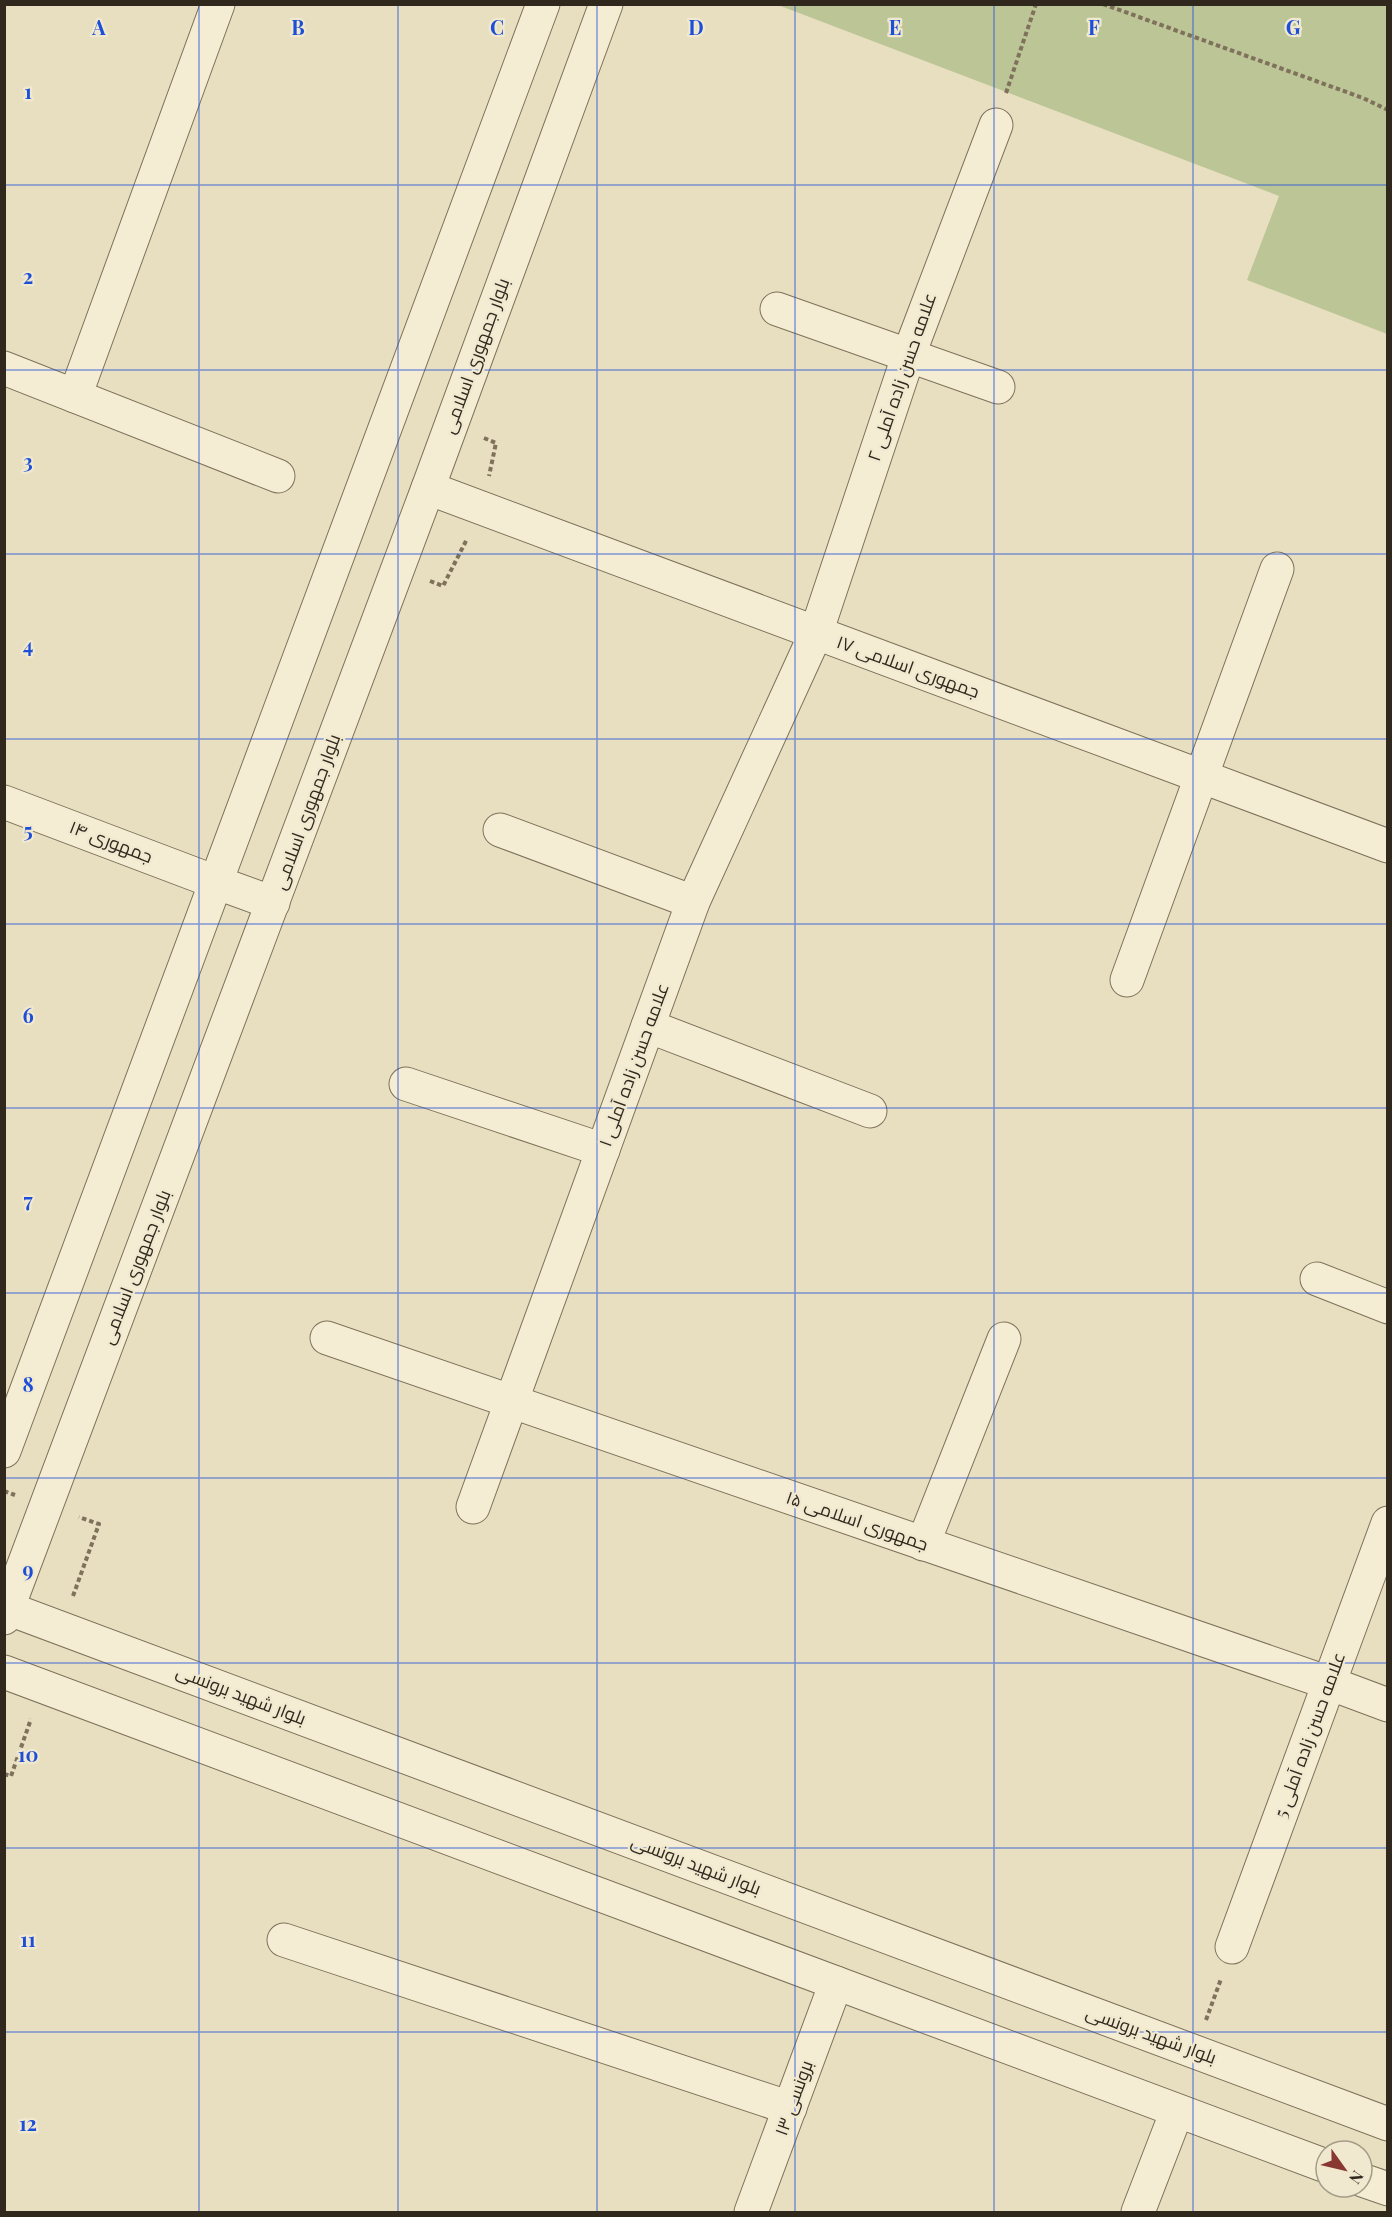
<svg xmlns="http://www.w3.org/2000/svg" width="1392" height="2217" font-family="'Playfair Display',Cairo,serif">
<rect width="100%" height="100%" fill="#e8dfc1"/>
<polygon fill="#bcc596" points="778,5 1387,5 1387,334 1247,280 1279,196"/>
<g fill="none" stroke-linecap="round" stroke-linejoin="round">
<g stroke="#7f715b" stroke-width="35">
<g id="minor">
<polyline points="777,309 998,387"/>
<polyline points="4,368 278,476"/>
<polyline points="75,396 218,4"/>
<polyline points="428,488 1388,846"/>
<polyline points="4,802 218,883"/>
<polyline points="500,830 693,902"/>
<polyline points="1127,980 1277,569"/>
<polyline points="648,1026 870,1111"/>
<polyline points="406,1084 603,1150"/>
<polyline points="1317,1279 1388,1307"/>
<polyline points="327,1338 1329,1683 1388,1705"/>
<polyline points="473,1507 693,902 816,633 909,354 996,125"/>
<polyline points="923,1544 1004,1339"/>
<polyline points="284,1940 790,2108"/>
<polyline points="1232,1947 1388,1523"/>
<polyline points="751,2212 836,1983"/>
<polyline points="1138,2212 1177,2111"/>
</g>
</g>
<g stroke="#7f715b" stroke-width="35">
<g id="tertiary">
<polyline points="218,883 273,903"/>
<polyline points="4,1451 543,4"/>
<polyline points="4,1607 1388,2124"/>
<polyline points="4,1618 428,488 606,4"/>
<polyline points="4,1672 1326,2166"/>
<polyline points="1362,2180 1388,2189"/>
</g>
</g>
<g stroke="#7f715b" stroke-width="4" stroke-dasharray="4.5 3" stroke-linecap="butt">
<polyline points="1103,4 1363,98 1388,110"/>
<polyline points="1006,93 1036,4"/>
<polyline points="484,438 496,443 489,476"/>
<polyline points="430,581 443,586 467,539"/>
<polyline points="4,1491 15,1495"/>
<polyline points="73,1596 99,1524 79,1517"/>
<polyline points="4,1774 11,1776 31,1719"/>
<polyline points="1206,2020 1221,1979"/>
</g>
<use href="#minor" stroke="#f4edd3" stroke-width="33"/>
<use href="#tertiary" stroke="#f4edd3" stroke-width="33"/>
</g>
<path fill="none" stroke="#1d4ed8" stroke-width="1.5" stroke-opacity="0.55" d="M199,4V2212M398,4V2212M597,4V2212M795,4V2212M994,4V2212M1193,4V2212M4,185H1388M4,370H1388M4,554H1388M4,739H1388M4,924H1388M4,1108H1388M4,1293H1388M4,1478H1388M4,1663H1388M4,1848H1388M4,2032H1388"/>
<g text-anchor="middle" stroke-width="4.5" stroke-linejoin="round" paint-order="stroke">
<g font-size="18" fill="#31281d" stroke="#f0e9d0">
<text transform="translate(476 356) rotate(-70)" y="6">بلوار جمهوری اسلامی</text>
<text transform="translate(902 377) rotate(-71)" y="6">علامه حسن زاده آملی ۲</text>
<text transform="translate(908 667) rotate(20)" y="6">جمهوری اسلامی ۱۷</text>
<text transform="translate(307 812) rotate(-70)" y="6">بلوار جمهوری اسلامی</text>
<text transform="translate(111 842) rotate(21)" y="6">جمهوری ۱۴</text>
<text transform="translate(634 1065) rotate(-70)" y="6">علامه حسن زاده آملی ۱</text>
<text transform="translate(136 1267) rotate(-69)" y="6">بلوار جمهوری اسلامی</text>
<text transform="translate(857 1521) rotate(19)" y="6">جمهوری اسلامی ۱۵</text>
<text transform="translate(241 1695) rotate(21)" y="6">بلوار شهید برونسی</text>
<text transform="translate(1310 1735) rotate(-70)" y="6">علامه حسن زاده آملی 5</text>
<text transform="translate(696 1865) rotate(21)" y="6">بلوار شهید برونسی</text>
<text transform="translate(1151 2035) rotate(20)" y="6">بلوار شهید برونسی</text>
<text transform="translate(794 2098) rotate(-70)" y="6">برونسی ۱۳</text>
</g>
</g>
<g font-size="20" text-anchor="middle" font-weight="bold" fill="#1d4ed8" stroke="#f0e9d0" stroke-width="4.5" stroke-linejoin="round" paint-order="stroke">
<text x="99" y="35">A</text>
<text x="298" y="35">B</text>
<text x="497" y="35">C</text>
<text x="696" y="35">D</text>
<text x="895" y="35">E</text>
<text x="1094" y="35">F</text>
<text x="1293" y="35">G</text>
<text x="28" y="99">1</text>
<text x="28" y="284">2</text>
<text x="28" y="469">3</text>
<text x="28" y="653">4</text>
<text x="28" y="838">5</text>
<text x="28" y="1023">6</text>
<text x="28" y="1208">7</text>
<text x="28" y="1392">8</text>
<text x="28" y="1577">9</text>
<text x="28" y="1762">10</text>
<text x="28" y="1947">11</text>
<text x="28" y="2131">12</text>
</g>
<rect width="1392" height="2217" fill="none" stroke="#31281d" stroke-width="12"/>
<g transform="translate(1344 2169) rotate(124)"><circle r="28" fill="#f0e9d0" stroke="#a49c88" stroke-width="1.5"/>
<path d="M0-4.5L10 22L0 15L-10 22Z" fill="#883731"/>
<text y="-9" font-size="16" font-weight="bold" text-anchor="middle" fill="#31281d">N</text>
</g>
</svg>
